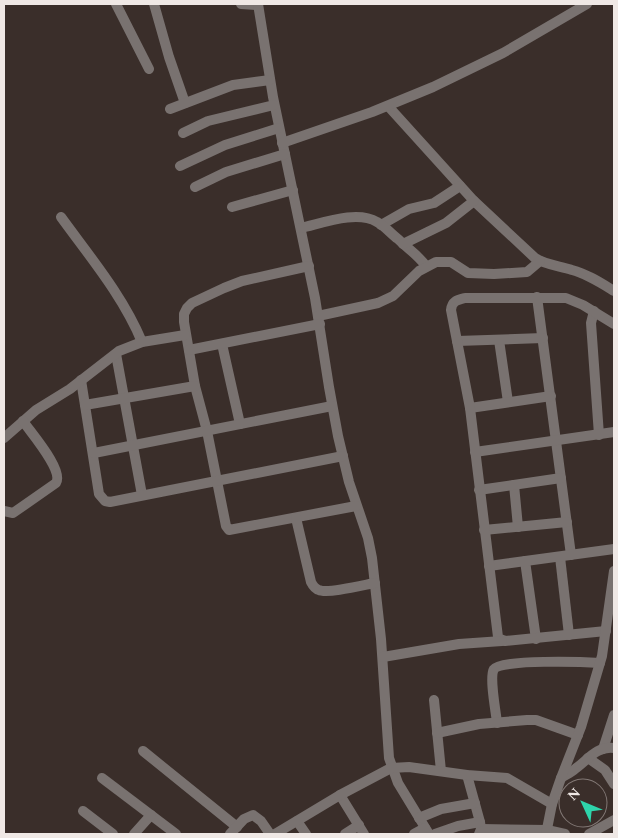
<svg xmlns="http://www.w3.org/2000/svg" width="618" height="838" font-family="Spectral,serif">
<rect width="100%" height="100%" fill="#3a2e2a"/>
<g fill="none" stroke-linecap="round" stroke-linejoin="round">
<g stroke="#797270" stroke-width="10">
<polyline points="116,4 149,69"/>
<polyline points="154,4 169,57 185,103"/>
<polyline points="241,4 258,5"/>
<polyline points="258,4 273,97 315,298 329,387 338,436 349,482 368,538 372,558 381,639 389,758 398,783 429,834"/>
<path d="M388,106L474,201L535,258C546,265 560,266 572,270C587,274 601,283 614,291"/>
<polyline points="170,109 233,85 270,80"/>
<polyline points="183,133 208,121 274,105"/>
<polyline points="282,143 372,112 433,87 503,53 587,4"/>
<polyline points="180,166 225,145 279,128"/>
<polyline points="195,187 226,172 285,154"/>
<polyline points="232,207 293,190"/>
<path d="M61,217C90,257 123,296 142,342"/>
<polyline points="381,225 409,209 434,203 460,186"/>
<path d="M301,228C323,223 357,210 377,222C385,226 391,234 398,239C409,250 416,253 426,266"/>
<polyline points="403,244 446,223 474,201"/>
<polyline points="309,266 242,281 224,288 192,303 187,308 184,314 184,322 195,386 207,431 226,526 229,530 356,506"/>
<polyline points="537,297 571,555"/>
<polyline points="594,311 591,323 599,435"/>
<polyline points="318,316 378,303 393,296 419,271 436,262 451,262 468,273 494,274 527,272 540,261"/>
<polyline points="499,340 508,402"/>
<polyline points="457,341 543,338"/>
<polyline points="222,344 240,424"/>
<polyline points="189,350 320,324"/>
<polyline points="116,354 142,495"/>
<polyline points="81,380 99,494 105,501 110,502 343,456"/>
<polyline points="85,405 195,386"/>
<polyline points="470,408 551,396"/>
<polyline points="4,438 36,410 70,389 119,351 142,342 185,335"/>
<polyline points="475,452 614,432"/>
<polyline points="94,453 332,406"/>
<polyline points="514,485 518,527"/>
<polyline points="479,490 561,478"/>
<path d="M4,511L13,513L56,483C64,470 31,433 23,421"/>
<path d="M296,518L311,582C313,586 315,589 319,590C327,594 364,585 375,583"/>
<polyline points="484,530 567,522"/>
<polyline points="560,557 569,635"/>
<polyline points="525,561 536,639"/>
<polyline points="489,566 614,549"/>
<path d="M606,631L505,641L500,639L498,637L470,408L451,310C452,301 457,300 465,298H566L583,305L614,324"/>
<polyline points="383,657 459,644 502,641"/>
<polyline points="434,700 441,771"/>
<path d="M497,723C496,712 489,677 494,669C501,659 585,662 600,663"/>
<polyline points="437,733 479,724 527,720 536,720 578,735"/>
<polyline points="603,749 614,715"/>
<polyline points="143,751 237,827"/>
<polyline points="588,758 605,770 614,784"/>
<polyline points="467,775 480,822 481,829 479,834"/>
<polyline points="102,778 176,834"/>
<path d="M561,778C565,775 571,773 575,769C588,760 596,746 614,748"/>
<polyline points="340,795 364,834"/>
<polyline points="83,811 113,834"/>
<polyline points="419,818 441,809 475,803"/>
<polyline points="297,821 306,834"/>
<polyline points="481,829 547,830 565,834"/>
<polyline points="134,834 151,815"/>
<polyline points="230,834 244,819 253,815 261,821 270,834"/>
<polyline points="275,834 340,795 391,768 409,767 467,775 507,778 552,804"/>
<polyline points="345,834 359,825"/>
<polyline points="414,834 425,828"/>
<polyline points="435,834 458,826 480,822"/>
<polyline points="546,834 552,804 561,778 581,727 602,656 614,571"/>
<polyline points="589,834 614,820"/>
</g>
</g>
<rect width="618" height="838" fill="none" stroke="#efe8e5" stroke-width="10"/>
<g transform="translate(583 803) rotate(314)"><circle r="24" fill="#3a2e2a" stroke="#827875"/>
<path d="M0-4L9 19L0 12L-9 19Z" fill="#2ed4ab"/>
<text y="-8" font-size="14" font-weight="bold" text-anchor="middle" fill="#efe8e5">N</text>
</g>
</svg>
